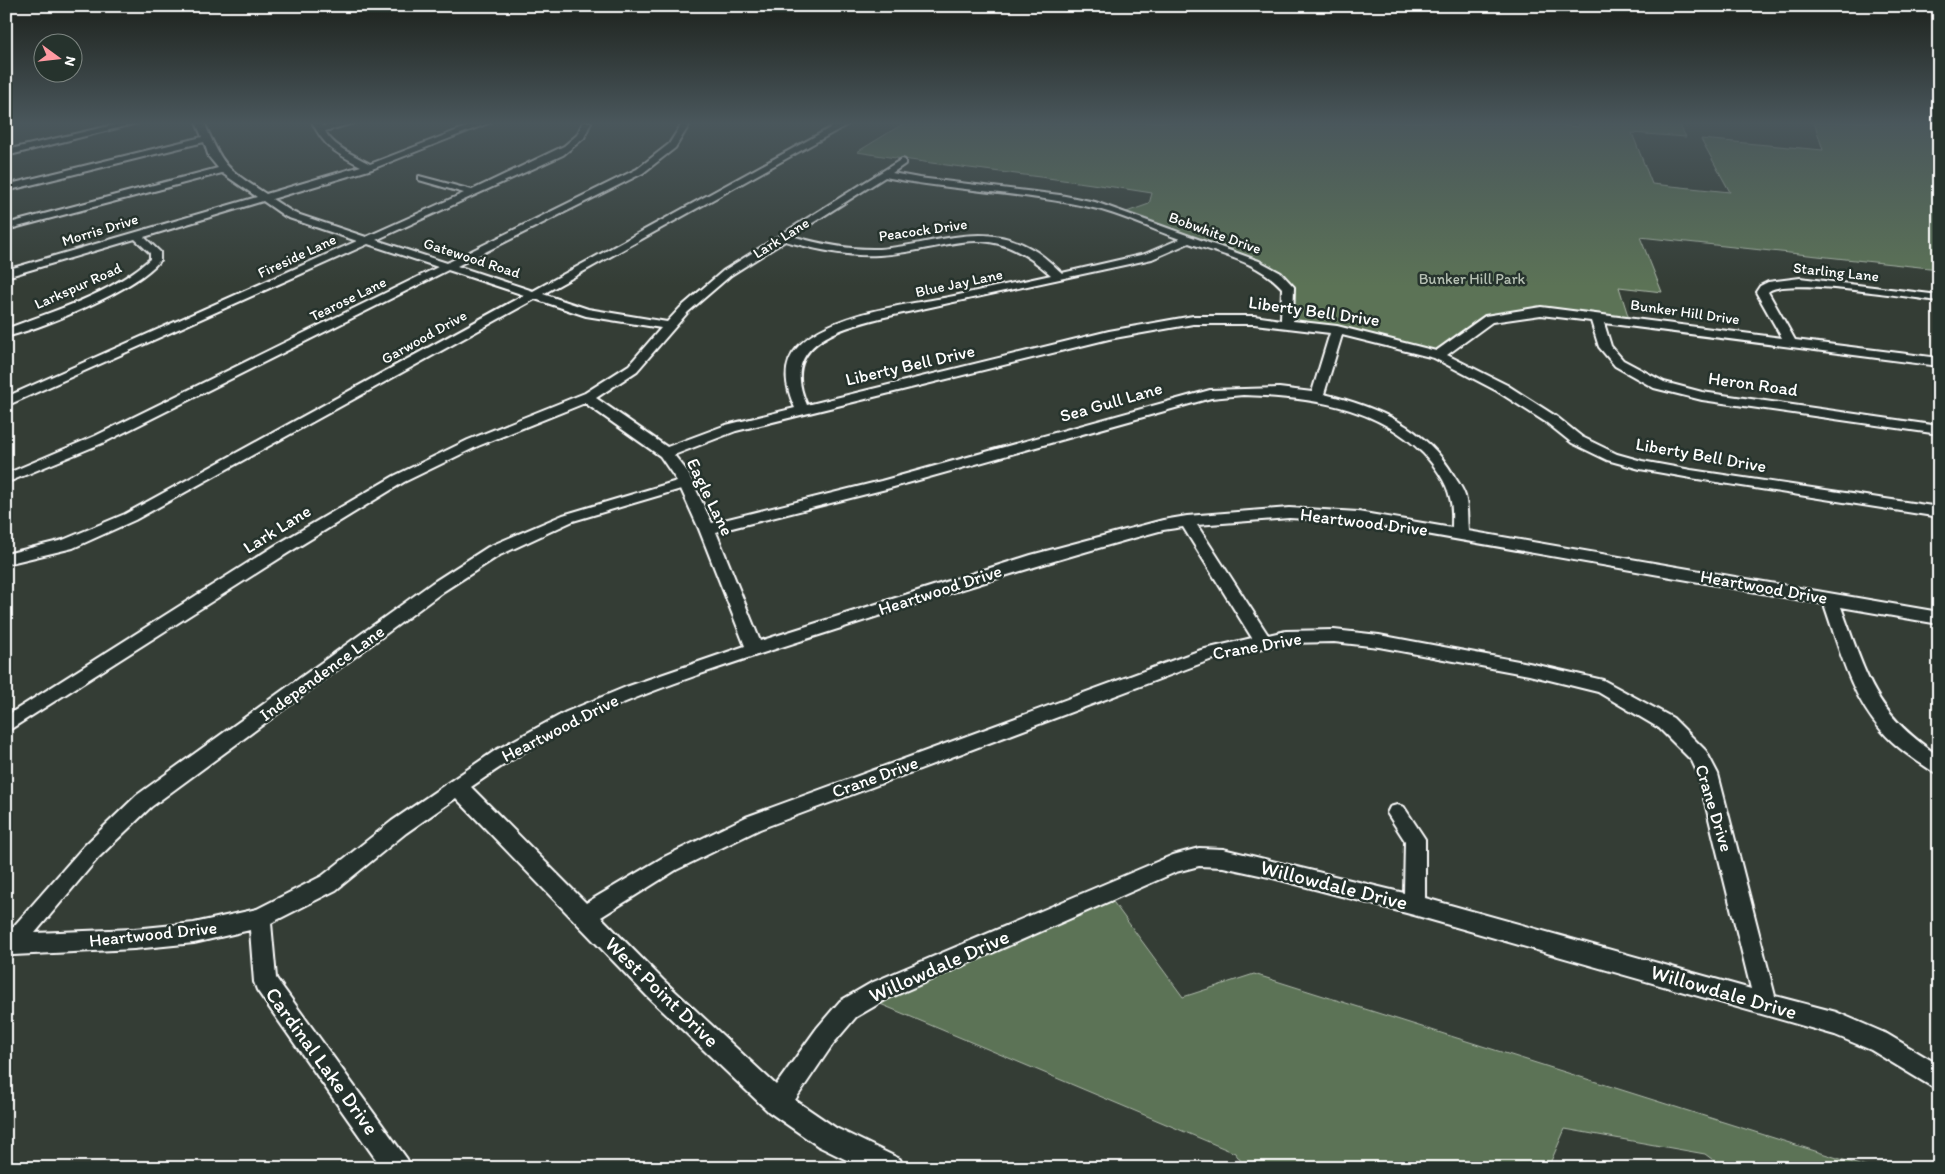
<svg xmlns="http://www.w3.org/2000/svg" width="1945" height="1174" font-family="Itim,sans-serif">
<rect width="100%" height="100%" fill="#343d35"/>
<filter id="ink" filterUnits="userSpaceOnUse"><feTurbulence type="fractalNoise" baseFrequency=".02" numOctaves="2"/><feDisplacementMap in="SourceGraphic" scale="10" xChannelSelector="R" yChannelSelector="G"/><feConvolveMatrix kernelMatrix="1 2 1 2 8 2 1 2 1" color-interpolation-filters="sRGB"/></filter>
<g filter="url(#ink)">
<g fill="#5c7357" stroke="#aeb9ab">
<path d="M906,122H1530L1578,127V122H1678L1686,137L1632,133L1652,184L1730,192L1701,139L1823,150L1814,122H1939V269L1640,237L1662,292L1619,287L1630,322L1518,313L1456,338L1442,359L1285,322L1284,287L1267,268L1118,215L1149,204L1152,193C1054,177 955,168 857,152Z"/>
<polygon points="1111,899 1183,997 1254,974 1869,1168 1724,1168 1705,1154 1565,1129 1548,1168 1246,1168 1235,1153 866,998"/>
</g>
<g fill="none" stroke-linecap="round" stroke-linejoin="round">
<g stroke="#fff" stroke-width="4">
<g id="minor">
<polygon points="126,122 141,122 6,156 6,150"/>
<path d="M196,122H204C223,167 226,168 266,194L361,166C336,153 325,148 312,122H320L322,126L340,122H357L325,131C333,147 354,155 370,164L479,122H491L372,169L272,199L294,213L366,237L464,193L419,180V176L472,190L564,146L577,135L583,122H591L584,138L563,155L376,240L447,263L637,169L669,144L683,122H691L675,148L643,173L457,266L533,291L841,122H852L543,294L588,309L667,322L680,308L723,271L902,159L905,160V164L892,173L919,178L1060,195L1095,202L1259,261L1281,273L1294,287L1293,321L1337,326L1436,351L1485,316L1541,307L1782,338L1756,292L1760,286L1768,282L1800,278L1939,295V301C1911,298 1783,276 1768,292L1795,340L1939,358V366L1604,323L1611,346L1623,360L1664,382L1702,392L1939,426V434L1702,400L1654,388L1615,366L1599,347L1591,321L1541,315L1492,322L1447,355L1507,385L1557,417L1582,437L1617,454L1642,461L1691,470L1939,507V517L1691,478L1640,469L1607,460L1572,443L1547,423L1497,391L1434,358L1342,335L1324,394C1377,407 1426,427 1454,476C1458,482 1463,489 1465,496C1468,507 1467,520 1468,531L1939,612V624L1841,607C1867,677 1873,712 1939,756V774L1932,771C1914,759 1895,747 1881,730C1850,695 1839,647 1824,604L1358,522L1289,518L1197,525L1268,635L1286,631L1334,630L1379,635L1529,663L1603,680L1673,718L1706,751L1718,774L1775,996L1836,1012L1887,1034L1939,1065V1091L1871,1050L1835,1035L1414,915L1269,877L1223,867L1199,866L1176,872L887,999L856,1017L833,1044L795,1100L836,1128L900,1159L904,1168H863L818,1146L769,1112L647,996L456,798L406,833L336,890L271,923L276,978L407,1159L411,1168H382L257,990L254,982L250,930L194,943L134,949L13,955H6V935L84,846L137,795L432,583L488,547L563,515L677,481L660,456L585,403L478,446L404,482L288,553L6,732V716L276,545L394,476L468,440L585,393L629,365L661,328L586,316L535,299L135,520L73,548L6,564V554L63,540L125,514L524,295L448,270L105,442L6,483V474L95,436L438,267L368,244L6,406V397L357,241L286,217L263,201L144,237L160,252V260C136,290 45,327 6,337V329C56,310 109,295 150,259V253L135,239L6,277V270L257,197L222,173L6,230V224L218,168L209,157L204,142L6,191V185L202,137ZM885,177C953,191 1022,192 1089,207C1120,213 1150,229 1180,239L1145,254L1062,273C1052,264 1043,255 1032,249C983,219 930,246 879,249C849,250 820,244 792,236ZM785,241C815,249 847,257 879,255C953,251 985,216 1051,275C1019,282 986,289 954,296C909,305 829,312 797,348C781,366 786,388 795,408L726,425L667,447L596,398L637,371L688,312L731,275ZM1189,243C1220,254 1259,262 1282,288L1281,320L1254,316H1193L1109,331L807,405C780,346 834,330 880,318L1152,259ZM1193,324H1254L1330,333L1312,392L1279,388L1210,390L881,481L712,523L687,471L674,455L736,431L1109,339ZM1243,395C1308,397 1375,405 1423,453C1434,465 1447,482 1450,498C1453,508 1452,518 1452,528L1358,512L1289,508L1187,516L1163,520L1031,555L760,641L716,532L890,488L1211,398ZM681,489L699,529L745,646L626,687L566,712L496,750L392,821L322,876L257,909L194,923L134,929L35,933L98,858L151,807L444,591L500,555L573,521ZM1183,527L1252,638L1201,650L746,817L662,858L586,903L471,787C506,763 542,739 581,721C665,683 754,656 841,628C948,593 1055,559 1163,530ZM1334,642L1379,647L1529,675L1598,692L1659,728L1692,761L1698,774L1751,989L1425,898V839L1404,807L1397,805L1390,807L1387,813L1405,841L1404,893L1223,849L1199,848L1173,855L871,983L840,1001L817,1028L776,1085L663,980L601,917L676,870L760,829L1210,660L1286,643Z"/>
</g>
</g>
<use href="#minor" fill="#26332d" fill-rule="evenodd"/>
</g>
</g>
<linearGradient id="sky" x2="0" y2="1"><stop stop-color="#1d221d"/><stop offset="0.43" stop-color="#4a575c"/><stop offset="1" stop-color="#4a575c" stop-opacity="0"/></linearGradient>
<rect width="1945" height="286" fill="url(#sky)"/>
<g text-anchor="middle" stroke-width="5" stroke-linejoin="round" paint-order="stroke">
<g font-size="15" fill="#fff" stroke="#26332d">
<text transform="translate(100 230) rotate(-17)" y="5">Morris Drive</text>
<text transform="translate(923 230) rotate(-8)" y="5">Peacock Drive</text>
<text transform="translate(1215 233) rotate(20)" y="5">Bobwhite Drive</text>
<text transform="translate(781 238) rotate(-32)" y="5">Lark Lane</text>
<text transform="translate(297 256) rotate(-25)" y="5">Fireside Lane</text>
<text transform="translate(472 258) rotate(18)" y="5">Gatewood Road</text>
<text transform="translate(1836 272) rotate(6)" y="5">Starling Lane</text>
<text transform="translate(959 283) rotate(-12)" y="5">Blue Jay Lane</text>
<text transform="translate(78 286) rotate(-24)" y="5">Larkspur Road</text>
<text transform="translate(348 299) rotate(-26)" y="5">Tearose Lane</text>
<text transform="translate(1685 312) rotate(8)" y="5">Bunker Hill Drive</text>
<text transform="translate(424 337) rotate(-29)" y="5">Garwood Drive</text>
</g>
<g font-size="15" fill="#b6c0b3" stroke="#26332d">
<text x="1472" y="284">Bunker Hill Park</text>
</g>
<g font-size="18" fill="#fff" stroke="#26332d">
<text transform="translate(1314 311) rotate(8)" y="6">Liberty Bell Drive</text>
<text transform="translate(910 365) rotate(-13)" y="6">Liberty Bell Drive</text>
<text transform="translate(1753 384) rotate(8)" y="6">Heron Road</text>
<text transform="translate(1111 402) rotate(-16)" y="6">Sea Gull Lane</text>
<text transform="translate(1701 455) rotate(10)" y="6">Liberty Bell Drive</text>
<text transform="translate(710 497) rotate(64)" y="6">Eagle Lane</text>
<text transform="translate(1364 522) rotate(7)" y="6">Heartwood Drive</text>
<text transform="translate(277 529) rotate(-32)" y="6">Lark Lane</text>
<text transform="translate(1764 587) rotate(10)" y="6">Heartwood Drive</text>
<text transform="translate(940 590) rotate(-18)" y="6">Heartwood Drive</text>
<text transform="translate(1257 646) rotate(-10)" y="6">Crane Drive</text>
<text transform="translate(322 673) rotate(-36)" y="6">Independence Lane</text>
<text transform="translate(560 728) rotate(-27)" y="6">Heartwood Drive</text>
<text transform="translate(875 777) rotate(-20)" y="6">Crane Drive</text>
<text transform="translate(1714 808) rotate(73)" y="6">Crane Drive</text>
<text transform="translate(153 934) rotate(-6)" y="6">Heartwood Drive</text>
</g>
<g font-size="21" fill="#fff" stroke="#26332d">
<text transform="translate(1334 885) rotate(14)" y="7">Willowdale Drive</text>
<text transform="translate(939 966) rotate(-24)" y="7">Willowdale Drive</text>
<text transform="translate(662 992) rotate(44)" y="7">West Point Drive</text>
<text transform="translate(1724 992) rotate(16)" y="7">Willowdale Drive</text>
<text transform="translate(322 1061) rotate(54)" y="7">Cardinal Lake Drive</text>
</g>
</g>
<rect width="1945" height="1174" fill="none" stroke="#26332d" stroke-width="25"/>
<rect x="12" y="12" width="1920" height="1149" fill="none" stroke="#fff" stroke-width="2" filter="url(#ink)"/>
<g transform="translate(58 58) rotate(105)"><circle r="24" fill="#26332d" stroke="#7d8581"/>
<path d="M0-4L9 19L0 12L-9 19Z" fill="#ff9aa2"/>
<text y="-8" font-size="14" font-weight="bold" text-anchor="middle" fill="#ffffff">N</text>
</g>
</svg>
